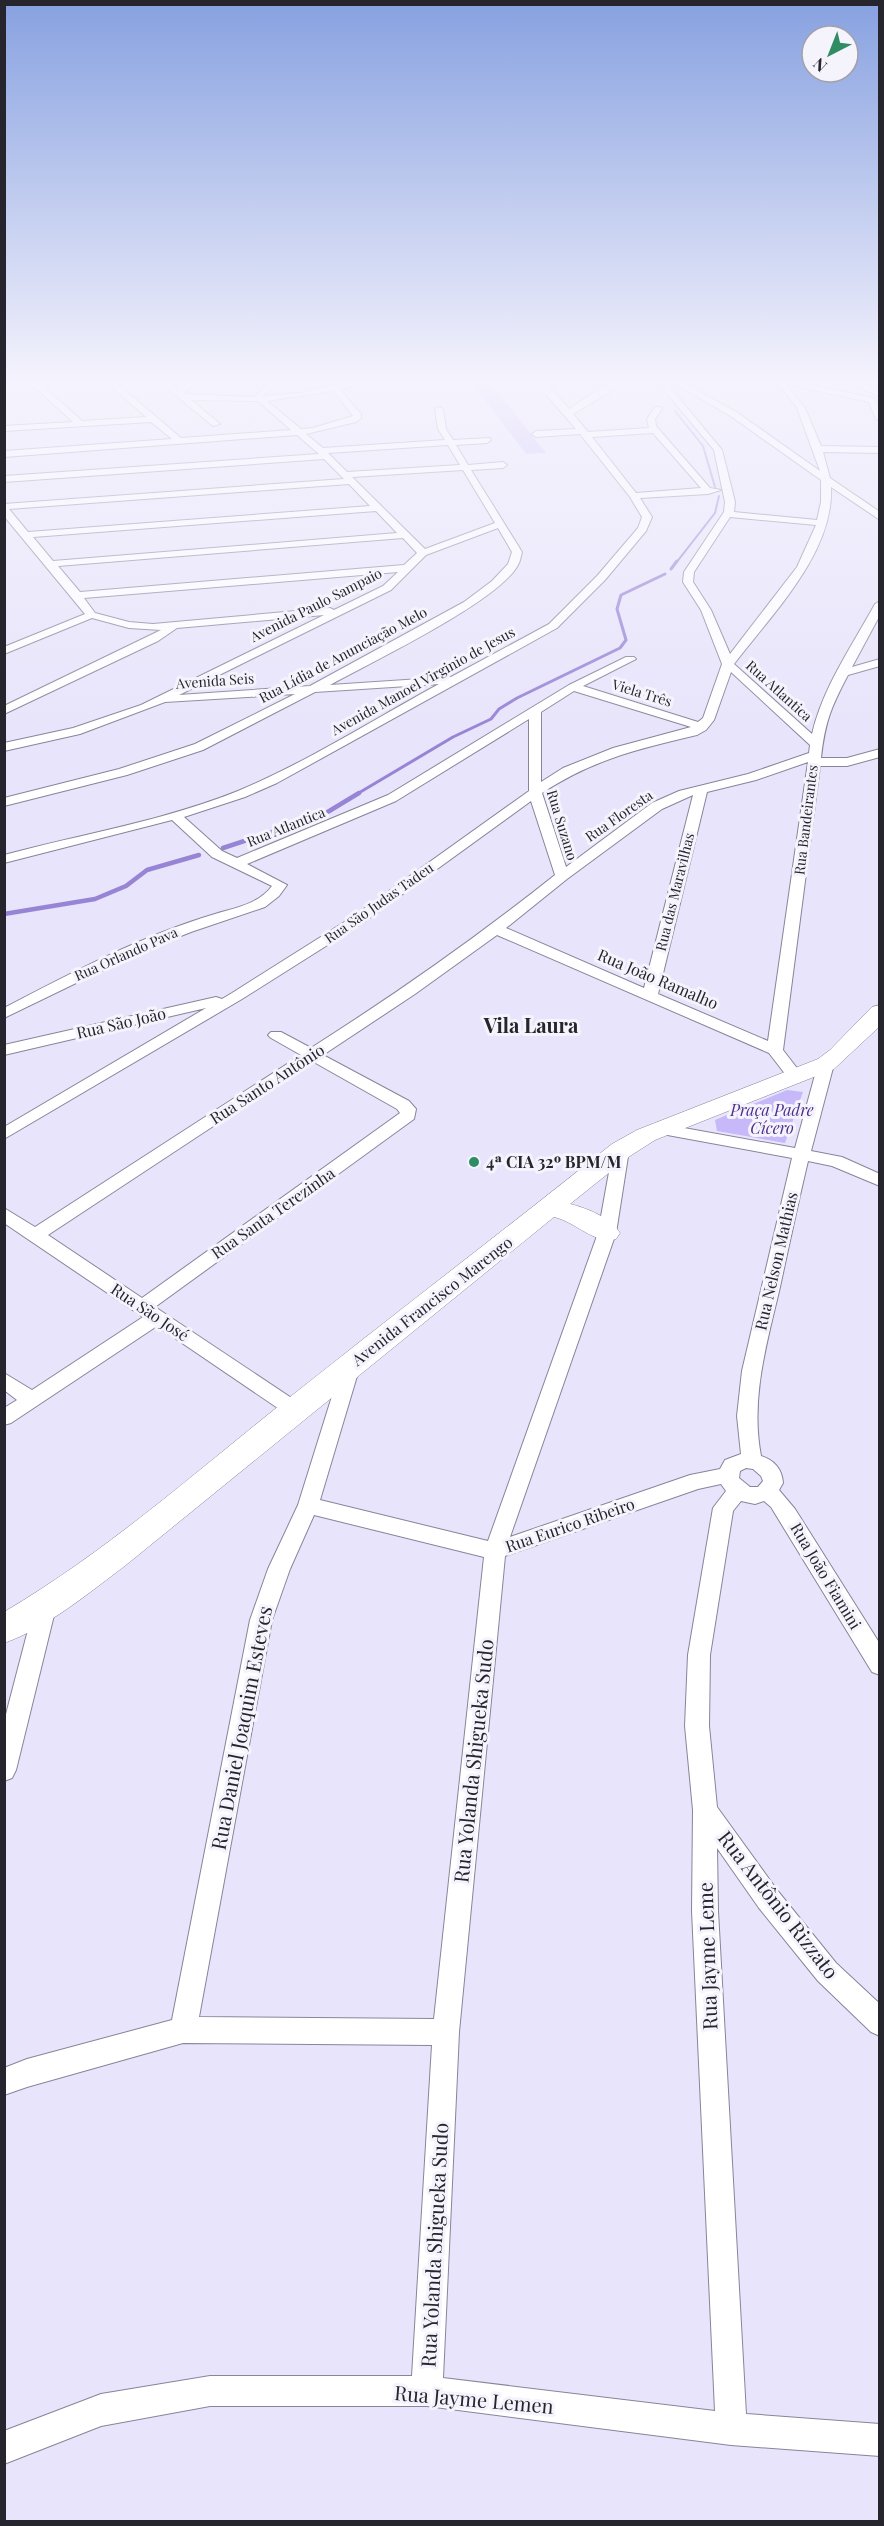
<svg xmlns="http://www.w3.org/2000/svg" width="884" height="2526" font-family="'Playfair Display',serif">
<rect width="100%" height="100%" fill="#e8e4fb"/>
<g fill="#c7b9f9">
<polygon points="469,379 487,379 546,453 526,454"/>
<polygon points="787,1090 803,1092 785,1143 717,1131 715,1120"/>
</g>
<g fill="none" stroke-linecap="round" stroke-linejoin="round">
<g stroke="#9784d4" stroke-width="2">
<polyline points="675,411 703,446 715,487"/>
<polyline points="676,563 715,513 719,496"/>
</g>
<g stroke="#9784d4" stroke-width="3">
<polyline points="671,569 677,561"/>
<polyline points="357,794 453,737 491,719 499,709 517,698 620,648 626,640 617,609 621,595 665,574"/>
</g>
<g stroke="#9784d4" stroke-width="4.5">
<polyline points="223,848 321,816 359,793"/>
<polyline points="4,914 95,899 126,886 147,870 199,855"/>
</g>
<g stroke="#888499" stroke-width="2">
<g id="street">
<path d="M26,379H35L82,421L146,417L103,379H112L181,438L291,430L258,401L191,400L220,424L213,426L156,379H165L178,390L192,379H201L183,394L254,397L273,379H282L262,396L300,393L356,379H366L341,391L361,414V418L356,422L306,434L323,448L445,440L438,429L435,409L439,407L443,409L446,429L453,440L490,438L491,440L487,443L456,445L468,465L503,462L507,465L503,468L471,470L522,552C521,556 520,562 518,565C498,602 371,662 330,685L451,677L549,624L597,576L638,528L642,517L630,497L580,434L536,437L532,434L536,431L576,429L536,383V379H542L569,409C588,397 608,379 631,379L573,414L588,432L649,428L647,419L655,407H661L662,409L655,419L656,426L710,488L721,490L708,494L640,498L652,517L646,531L605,580L557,628L277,783L245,797L184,817L222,851L237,858L388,795L569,685L626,657H634L636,659L583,686L698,722L703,718L722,664L701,610L683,582L684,572L724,512L725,502L714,450L655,379H663L722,450L735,502L734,512L817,520L821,502V480L732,417L667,379H677L738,413L820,471L797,408L786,393L771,379H784L873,398L880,408V421L876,419L869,402L786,384L805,408L821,446L880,447V453L823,452L830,478L880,512V520L831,487C834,553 772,614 734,664L812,734C823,687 852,646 875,604L880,601V615L852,667L880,659V666L848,675C831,707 825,722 821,758H847L880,749V757L847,766H820L783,1050L803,1076L795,1081L789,1079L769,1053L497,935L415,994L323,1055L409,1101L416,1109L414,1119L155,1307L302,1405L305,1410L302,1415L295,1417L288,1415L157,1326L11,1423L4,1425V1408L17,1400L4,1390V1373L32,1390L143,1317L4,1223V1208L35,1227L301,1055L271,1038L268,1035L271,1032H281L311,1048C396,994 477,937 555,875L531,801L364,922L242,999L4,1139V1127L206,1008L4,1055V1045L216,997L222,999L232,993L354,916L529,791V719L396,801L247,864L287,885L279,896L265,907L191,932L138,953L4,1018V1008C73,972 141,936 215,914C235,908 259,904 272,886L212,857L172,820L4,863V855C82,834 163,821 238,791C307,762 373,720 439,684L315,692L203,750L127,775L4,806V798L119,769L195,744L295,694L165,702L80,734L4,751V743L73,728L141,705L324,615L177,628L158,641L4,714V706L161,630L129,628L92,618L4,654V647L85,614L4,516V504L344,479L324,459L4,482V476L319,454L297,435L4,457V451L172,439L151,422L4,431V426L73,422ZM333,391L353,416L313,428L301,429L267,401ZM653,433L701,488L636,493L592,437ZM448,445L460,465L347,472L328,453ZM463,470L495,523L425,549L352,477ZM349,484L370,506L28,532L9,509ZM376,511L397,533L53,561L33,537ZM730,517L816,525L797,567L730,654L711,610L693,582L694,572ZM498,528L512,552L508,564L492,581L464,602L310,686L179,695L391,590L426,555ZM403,538L417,553L404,565L80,592L58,566ZM398,572L383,586L334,610L330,608L153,624L129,622L95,613L84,598ZM731,672L810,745L809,753L748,774L679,791L652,803L566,867L542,793C594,759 638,749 697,735L706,730L714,720ZM574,691L691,727L613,748L563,768L541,782V712ZM808,762L768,1041L658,994L707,792L756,780ZM693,795L644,988L506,928L567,879L662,809ZM312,1061L397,1109L400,1113L142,1298L48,1235Z"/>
<polygon points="843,379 853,379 880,392 880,397"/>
<path d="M826,1059L834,1064L811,1151L842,1157L880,1174V1186L832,1166L808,1161C798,1203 789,1245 780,1287C767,1343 750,1398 761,1456C774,1460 782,1469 783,1483L779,1490L795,1509L880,1644V1675L872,1672L771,1507L764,1501L755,1504L741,1501L733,1511L710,1655L709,1726L717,1807L777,1890L836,1963L880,2004V2036L871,2032L818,1981L759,1908L717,1848L718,1911L746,2414L880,2424V2456L731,2445L427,2406H210L101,2426L4,2464V2431L101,2394L210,2376H412L432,2045L183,2043L27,2087L4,2095V2068L27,2059L172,2020L250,1620L268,1569L298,1505L343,1361L350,1359L357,1361L360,1366L320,1500L488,1541L598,1233L613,1150L615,1146H627L629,1150L616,1233L510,1537L690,1475L720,1469L725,1460L741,1454L737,1416L742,1371L792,1158L662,1134L656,1133L654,1129L656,1125L662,1124L795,1148L818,1064ZM746,1468L753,1469L761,1476L763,1481L758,1487H750L739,1478L740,1471ZM721,1484L726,1491L713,1508L688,1655L685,1726L693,1810L692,1911L715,2411L443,2378L459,2032L505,1556L698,1489ZM314,1515L484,1557L434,2019L199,2017L272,1620L290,1569Z"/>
<polygon points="45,1598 53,1601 56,1607 16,1770 12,1778 4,1781 4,1722 34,1607 37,1601"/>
</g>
</g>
<g stroke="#888499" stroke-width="1">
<path id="secondary" d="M880,1005V1026L834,1069L655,1140L630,1156L570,1204C587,1208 611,1218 620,1233L616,1239C595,1245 576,1222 554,1217L126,1565C90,1592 47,1628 4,1643V1612C104,1553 190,1477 280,1405C390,1317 502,1232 612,1144L637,1130L818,1059L830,1050L872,1007Z"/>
</g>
<use href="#street" fill="#fff" fill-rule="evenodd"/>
<use href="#secondary" fill="#fff" fill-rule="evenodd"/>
</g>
<linearGradient id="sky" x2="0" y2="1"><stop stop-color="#87a1e0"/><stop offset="0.52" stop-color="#f5f3fd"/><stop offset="1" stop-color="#f5f3fd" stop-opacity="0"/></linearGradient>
<rect width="884" height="733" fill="url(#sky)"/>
<circle fill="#2f8c63" stroke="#f5f3fc" stroke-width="2" cx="474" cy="1162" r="6"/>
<g text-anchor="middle" stroke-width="6" stroke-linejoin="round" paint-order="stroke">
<g font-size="14" fill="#26242c" stroke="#f5f3fc">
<text transform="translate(316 605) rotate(-27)" y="5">Avenida Paulo Sampaio</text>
<text transform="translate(343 655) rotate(-28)" y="5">Rua Lídia de Anunciação Melo</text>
<text transform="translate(215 681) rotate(-4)" y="5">Avenida Seis</text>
<text transform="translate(423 681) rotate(-29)" y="5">Avenida Manoel Virginio de Jesus</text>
<text transform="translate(779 691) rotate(42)" y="5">Rua Atlantica</text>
<text transform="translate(642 693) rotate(17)" y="5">Viela Três</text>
<text transform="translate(619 816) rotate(-35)" y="5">Rua Floresta</text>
<text transform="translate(806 820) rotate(-83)" y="5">Rua Bandeirantes</text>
<text transform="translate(562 825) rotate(73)" y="5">Rua Suzano</text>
<text transform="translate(286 827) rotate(-22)" y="5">Rua Atlantica</text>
<text transform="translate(675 892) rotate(-76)" y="5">Rua das Maravilhas</text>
<text transform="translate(379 903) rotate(-35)" y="5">Rua São Judas Tadeu</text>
<text transform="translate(126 954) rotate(-24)" y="5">Rua Orlando Pava</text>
</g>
<g font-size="16" fill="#26242c" stroke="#f5f3fc">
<text transform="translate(658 979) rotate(23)" y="6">Rua João Ramalho</text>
<text transform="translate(121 1023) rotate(-13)" y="6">Rua São João</text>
<text transform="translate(267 1084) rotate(-33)" y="6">Rua Santo Antônio</text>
<text transform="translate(273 1213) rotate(-35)" y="6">Rua Santa Terezinha</text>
<text transform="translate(776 1261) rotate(-77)" y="6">Rua Nelson Mathias</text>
<text transform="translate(432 1301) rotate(-38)" y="6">Avenida Francisco Marengo</text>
<text transform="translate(150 1312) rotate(34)" y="6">Rua São José</text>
<text transform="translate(570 1525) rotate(-19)" y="6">Rua Eurico Ribeiro</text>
<text transform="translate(826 1576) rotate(59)" y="6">Rua João Fiamini</text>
</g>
<g font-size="16" font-style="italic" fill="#4e2f8d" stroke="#f5f3fc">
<text x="772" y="1116">Praça Padre<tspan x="772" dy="18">Cícero</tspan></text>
</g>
<g font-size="16" font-weight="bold" fill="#26242c" stroke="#f5f3fc" text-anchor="start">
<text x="486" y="1168">4ª CIA 32º BPM/M</text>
</g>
<g font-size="20" font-weight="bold" fill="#26242c" stroke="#f5f3fc">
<text x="531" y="1033">Vila Laura</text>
</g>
<g font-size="20" fill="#26242c" stroke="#f5f3fc">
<text transform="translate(242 1728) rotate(-79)" y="7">Rua Daniel Joaquim Esteves</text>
<text transform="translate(474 1761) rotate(-84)" y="7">Rua Yolanda Shigueka Sudo</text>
<text transform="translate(778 1905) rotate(52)" y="7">Rua Antônio Rizzato</text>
<text transform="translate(708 1956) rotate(-92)" y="7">Rua Jayme Leme</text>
<text transform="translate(435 2245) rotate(-87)" y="7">Rua Yolanda Shigueka Sudo</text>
<text transform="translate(474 2400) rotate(5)" y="7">Rua Jayme Lemen</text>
</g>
</g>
<rect width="884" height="2526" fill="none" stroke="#26242c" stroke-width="12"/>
<g transform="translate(830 54) rotate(222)"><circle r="28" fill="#f5f3fc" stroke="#a2a0a9" stroke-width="1.5"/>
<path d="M0-4.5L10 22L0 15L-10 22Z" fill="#2f8c63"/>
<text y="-9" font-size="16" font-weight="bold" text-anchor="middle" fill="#26242c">N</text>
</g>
</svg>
